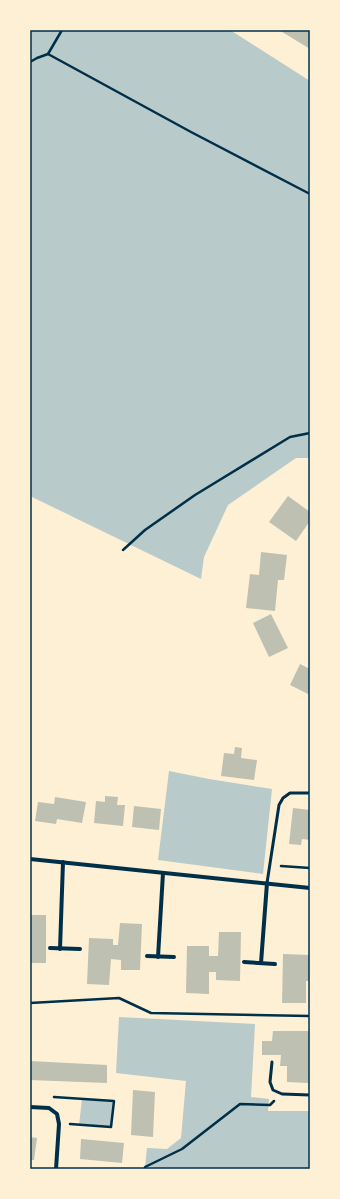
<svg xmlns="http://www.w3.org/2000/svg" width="340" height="1199" font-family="'DM Sans',sans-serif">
<rect width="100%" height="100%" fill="#fdf0d5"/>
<g fill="#b9caca">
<polygon points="30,30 230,30 310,81 310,458 296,458 228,505 204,557 201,579 30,496"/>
<polygon points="169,771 209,779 272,789 263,874 158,860"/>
<polygon points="119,1017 255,1024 251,1097 269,1099 268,1111 310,1111 310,1169 174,1169 145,1167 147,1148 167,1149 181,1138 186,1081 116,1073"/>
<polygon points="82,1099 114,1101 111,1127 79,1125"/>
</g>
<g fill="#bec0b2">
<polygon points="279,30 310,30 310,49"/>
<polygon points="288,496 310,512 310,521 296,541 269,522"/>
<polygon points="261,552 287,555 284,580 278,580 275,611 246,608 250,574 259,575"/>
<polygon points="271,614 288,648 269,657 253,623"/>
<polygon points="300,664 310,669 310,695 290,685"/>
<polygon points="235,747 242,748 241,758 257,760 254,780 221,776 224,753 234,754"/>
<polygon points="105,796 118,797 117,805 125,805 123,826 94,823 96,801 105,802"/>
<polygon points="55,797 86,802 82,823 57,819 56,824 35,821 38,802 54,804"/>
<polygon points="134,806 161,809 159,830 132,827"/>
<polygon points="293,808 310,810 310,840 302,839 301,845 289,844"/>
<rect x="30" y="915" width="16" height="48"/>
<polygon points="120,923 142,924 140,970 121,970 121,960 111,959 109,985 87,984 89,938 113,939 113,945 118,945"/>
<polygon points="219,932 241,932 240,981 216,980 216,972 209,972 209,994 186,993 187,946 209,946 209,956 218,956"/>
<polygon points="283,954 310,955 310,981 306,981 306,1003 282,1003"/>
<polygon points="273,1031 310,1031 310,1089 308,1089 308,1083 287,1082 287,1066 280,1066 281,1055 262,1055 262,1041 272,1041"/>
<polygon points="30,1061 107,1065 107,1083 30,1080"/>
<polygon points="133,1090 155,1092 153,1137 131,1135"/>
<polygon points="30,1137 37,1138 34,1160 30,1160"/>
<polygon points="81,1139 124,1143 122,1163 80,1159"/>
</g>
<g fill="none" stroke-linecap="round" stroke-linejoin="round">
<g stroke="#003049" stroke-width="2.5">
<polyline points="48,54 62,30"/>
<polyline points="30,62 37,58 48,54 191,132 310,194"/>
<polyline points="123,550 145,530 195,495 290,437 310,433"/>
<polyline points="281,866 310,868"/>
<polyline points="30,1003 119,998 151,1013 310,1016"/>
<polyline points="54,1097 114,1101 111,1127 70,1124"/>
<polyline points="145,1169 145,1167 182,1149 240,1104 270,1105 274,1101"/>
</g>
<g stroke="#003049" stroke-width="3">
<polyline points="267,883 279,805 283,798 290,793 310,793"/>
<polyline points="272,1062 270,1082 273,1090 282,1094 310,1095"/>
</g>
<g stroke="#003049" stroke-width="4">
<polyline points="30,859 310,888"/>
<polyline points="50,948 80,949"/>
<polyline points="60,949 63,862"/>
<polyline points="147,956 174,957"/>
<polyline points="158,957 163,873"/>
<polyline points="244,962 275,964"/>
<polyline points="261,963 267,883"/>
<polyline points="30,1107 49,1108 57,1114 59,1124 56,1169"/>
</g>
</g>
<rect width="340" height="1199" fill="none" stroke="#fdf0d5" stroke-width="62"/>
<rect x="31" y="31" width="278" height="1137" fill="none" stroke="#003049" stroke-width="1.5"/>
</svg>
